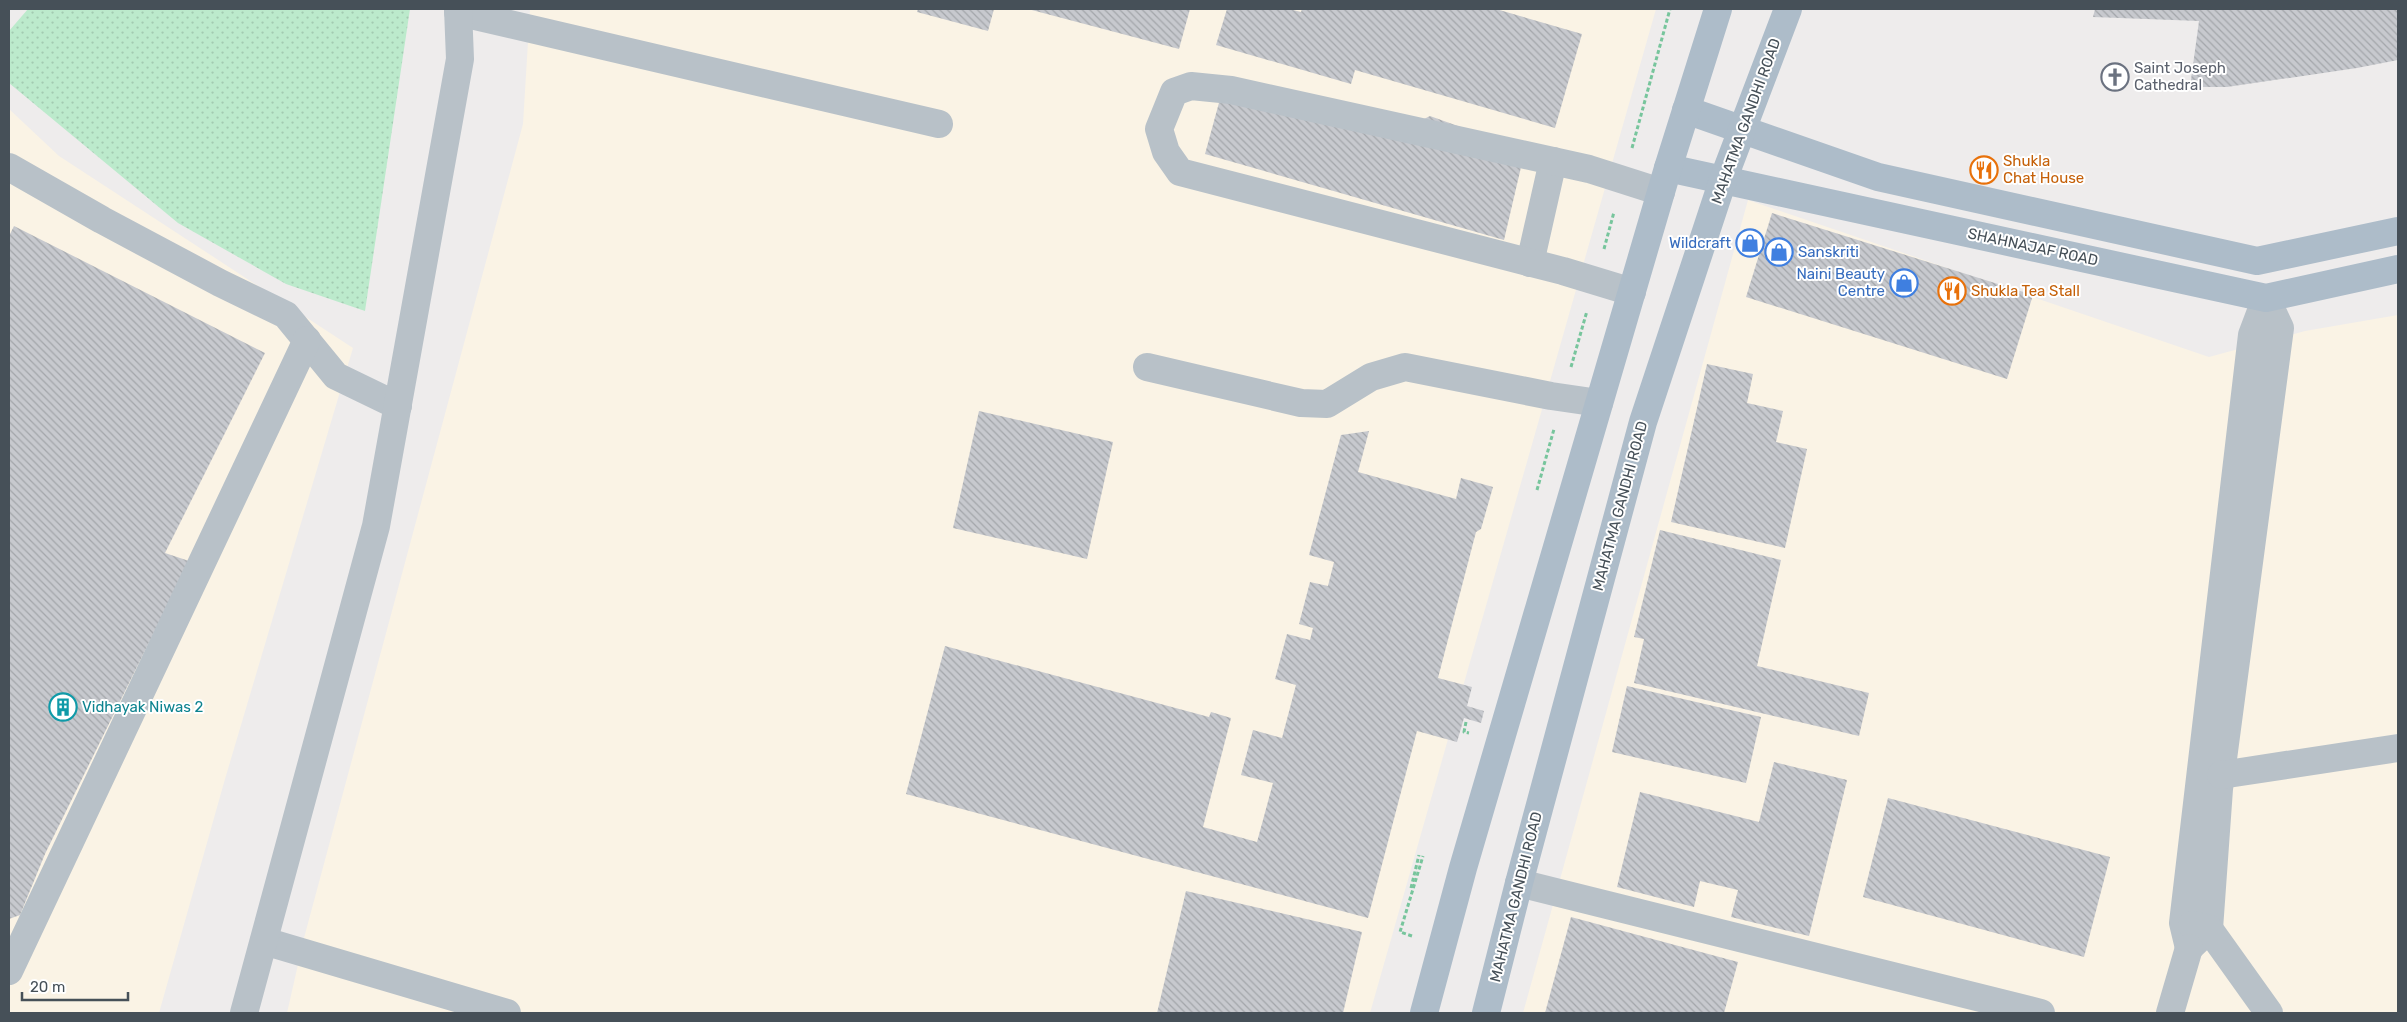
<svg xmlns="http://www.w3.org/2000/svg" width="2407" height="1022" font-family="Rubik,sans-serif">
<defs>
<pattern id="grass-dots" width="8" height="8" patternUnits="userSpaceOnUse" patternTransform="scale(1.25)"><rect width="8" height="8" fill="#bceacc"/><path d="M2 2h.1M6 6h.1" fill="none" stroke="#a3cab1" stroke-width="1.8" stroke-linecap="round"/></pattern>
<pattern id="building-back-hatch" width="6" height="6" patternUnits="userSpaceOnUse" patternTransform="scale(1.25)"><rect width="6" height="6" fill="#c7c9ce"/><path d="M-1 5l2 2M0 0l6 6M5-1l2 2" fill="none" stroke="#a3a6aa"/></pattern>
</defs>
<rect width="100%" height="100%" fill="#eeecec"/>
<g fill="#faf3e5">
<polygon points="530,9 1656,9 1370,1013 287,1013 304,938 523,124"/>
<polygon points="9,109 59,156 353,348 225,779 159,1013 9,1013"/>
<polygon points="1748,200 2209,357 2305,331 2398,315 2398,1013 1523,1013"/>
</g>
<polygon fill="url(#grass-dots)" points="28,9 410,9 365,311 286,284 178,223 9,83 9,31"/>
<g fill="url(#building-back-hatch)">
<polygon points="918,9 994,9 988,31 917,12"/>
<polygon points="1028,9 1190,9 1179,49"/>
<polygon points="1227,9 1289,9 1301,12 1302,9 1496,9 1582,34 1555,128 1355,70 1351,84 1216,45"/>
<polygon points="2095,9 2398,9 2398,60 2357,68 2227,87 2190,87 2199,21 2093,17"/>
<polygon points="1220,99 1281,115 1285,106 1392,135 1430,116 1525,150 1504,240 1205,154"/>
<polygon points="1772,213 2033,295 2007,379 1746,297"/>
<polygon points="14,226 265,353 165,553 189,561 45,854 20,915 9,919 9,236"/>
<polygon points="1707,364 1753,374 1747,403 1783,411 1776,442 1807,449 1785,548 1671,522"/>
<polygon points="979,411 1113,442 1087,559 953,528"/>
<polygon points="1369,431 1358,472 1456,499 1461,478 1493,487 1481,529 1476,532 1438,678 1472,687 1467,706 1484,711 1481,723 1464,718 1457,742 1417,731 1368,918 906,794 945,646 1209,717 1211,712 1231,718 1203,827 1257,842 1273,783 1241,775 1253,730 1282,738 1296,685 1275,679 1287,634 1310,640 1313,628 1299,624 1310,582 1328,586 1334,562 1309,555 1341,435"/>
<polygon points="1660,530 1781,560 1757,666 1869,693 1859,736 1634,683 1644,639 1634,637"/>
<polygon points="1627,686 1761,717 1746,783 1612,752"/>
<polygon points="1774,762 1847,780 1809,936 1731,917 1738,890 1700,881 1694,907 1617,887 1640,792 1759,822"/>
<polygon points="1888,798 2110,857 2084,957 1863,897"/>
<polygon points="1186,891 1362,932 1343,1013 1157,1013"/>
<polygon points="1571,917 1738,962 1724,1013 1545,1013"/>
</g>
<g fill="none" stroke-linecap="round" stroke-linejoin="round">
<g stroke="#77c59c" stroke-width="3" stroke-dasharray="4 2.5" stroke-linecap="butt">
<polyline points="1632,148 1670,9"/>
<polyline points="1604,249 1614,212"/>
<polyline points="1571,367 1587,311"/>
<polyline points="1537,490 1554,429"/>
<polyline points="1466,722 1464,732 1469,733"/>
<polyline points="1411,888 1419,855"/>
<polyline points="1412,936 1400,932 1423,856"/>
</g>
<g stroke="#b8c1c8" stroke-width="28">
<polyline points="458,12 939,124"/>
<polyline points="9,167 102,220 220,283 286,315 336,376 398,406"/>
<polyline points="1530,263 1553,161"/>
<polyline points="1632,292 1563,271 1180,172 1166,152 1159,129 1174,92 1191,86 1231,90 1589,169 1661,192"/>
<polygon points="2266,298 2280,328 2219,789 2209,929 2189,948 2183,923 2252,335"/>
<polyline points="1147,367 1301,403 1327,404 1371,377 1405,367 1551,396 1599,403"/>
<polyline points="2221,775 2398,748"/>
<polyline points="1519,883 2041,1013"/>
<polyline points="2192,925 2209,929 2269,1013"/>
<polyline points="264,941 507,1013"/>
<polyline points="9,971 307,340"/>
<polyline points="244,1013 376,526 460,59 458,9"/>
<polyline points="2170,1013 2189,948"/>
</g>
<g stroke="#adbcc9" stroke-width="28">
<polyline points="1686,110 1878,177 2257,261 2398,231"/>
<polyline points="1668,168 2266,298 2398,269"/>
<polyline points="1424,1013 1463,868 1668,168 1718,9"/>
<polyline points="1486,1013 1519,883 1643,422 1723,180 1788,9"/>
</g>
</g>
<defs>
<g id="church-ring" transform="scale(1.4375)"><circle r="9.5" fill="#fff" stroke="#6b7280" stroke-width="1.5"/><path d="M-1.2-6h2.4v3.5h3.3v2.4h-3.3V6h-2.4V-.1h-3.3v-2.4h3.3Z" fill="#6b7280"/></g>
<g id="restaurant-ring" transform="scale(1.4375)"><circle r="9.5" fill="#fff" stroke="#e8710a" stroke-width="1.5"/><path d="M-5-6h1v4h1v-4h1v4h1v-4h1v5L-1.5 .5V6h-2V.5L-5-1ZM5-6V6H3V1.5H1.5Q1.5-4 5-6Z" fill="#e8710a"/></g>
<g id="shop-ring" transform="scale(1.4375)"><circle r="9.5" fill="#fff" stroke="#3f7fe0" stroke-width="1.5"/><path d="M-5-2.5h2.3a2.7 3.5 0 0 1 5.4 0H5L5.5 6h-11ZM-1.5-2.5h3a1.5 2.3 0 0 0-3 0Z" fill="#3f7fe0"/></g>
<g id="building-ring" transform="scale(1.4375)"><circle r="9.5" fill="#fff" stroke="#0f9aa8" stroke-width="1.5"/><path d="M-4-6H4V6H1V3H-1V6H-4ZM-2.5-4.3h1.7v1.8h-1.7ZM.8-4.3h1.7v1.8H.8ZM-2.5-1h1.7V.8h-1.7ZM.8-1h1.7V.8H.8Z" fill="#0f9aa8"/></g>
</defs>
<g fill-rule="evenodd">
<use href="#church-ring" x="2115" y="77"/>
<use href="#restaurant-ring" x="1984" y="170"/>
<use href="#shop-ring" x="1750" y="243"/>
<use href="#shop-ring" x="1779" y="252"/>
<use href="#shop-ring" x="1904" y="283"/>
<use href="#restaurant-ring" x="1952" y="291"/>
<use href="#building-ring" x="63" y="707"/>
</g>
<g text-anchor="middle" stroke-width="4" stroke-linejoin="round" paint-order="stroke">
<g font-size="15" fill="#5b616d" stroke="#fff" text-anchor="start">
<text x="2134" y="73">Saint Joseph<tspan x="2134" dy="17">Cathedral</tspan></text>
</g>
<g font-size="15" fill="#465058" stroke="#fff">
<text transform="translate(1746 121) rotate(-70)" y="5">MAHATMA GANDHI ROAD</text>
<text transform="translate(2033 247) rotate(12)" y="5">SHAHNAJAF ROAD</text>
<text transform="translate(1620 506) rotate(-75)" y="5">MAHATMA GANDHI ROAD</text>
<text transform="translate(1516 897) rotate(-76)" y="5">MAHATMA GANDHI ROAD</text>
</g>
<g font-size="15" fill="#c56008" stroke="#fff" text-anchor="start">
<text x="2003" y="166">Shukla<tspan x="2003" dy="17">Chat House</tspan></text>
<text x="1971" y="296">Shukla Tea Stall</text>
</g>
<g font-size="15" fill="#366cbe" stroke="#fff" text-anchor="end">
<text x="1731" y="248">Wildcraft</text>
<text x="1798" y="257" text-anchor="start">Sanskriti</text>
<text x="1885" y="279">Naini Beauty<tspan x="1885" dy="17">Centre</tspan></text>
</g>
<g font-size="15" fill="#0d838f" stroke="#fff" text-anchor="start">
<text x="82" y="712">Vidhayak Niwas 2</text>
</g>
</g>
<rect width="2407" height="1022" fill="none" stroke="#465058" stroke-width="20"/>
<path d="M22 992v8h106v-8" fill="none" stroke="#465058" stroke-width="2.5"/>
<text x="30" y="992" font-size="15" fill="#465058" stroke="#ffffff" stroke-width="4" paint-order="stroke">20 m</text>
</svg>
